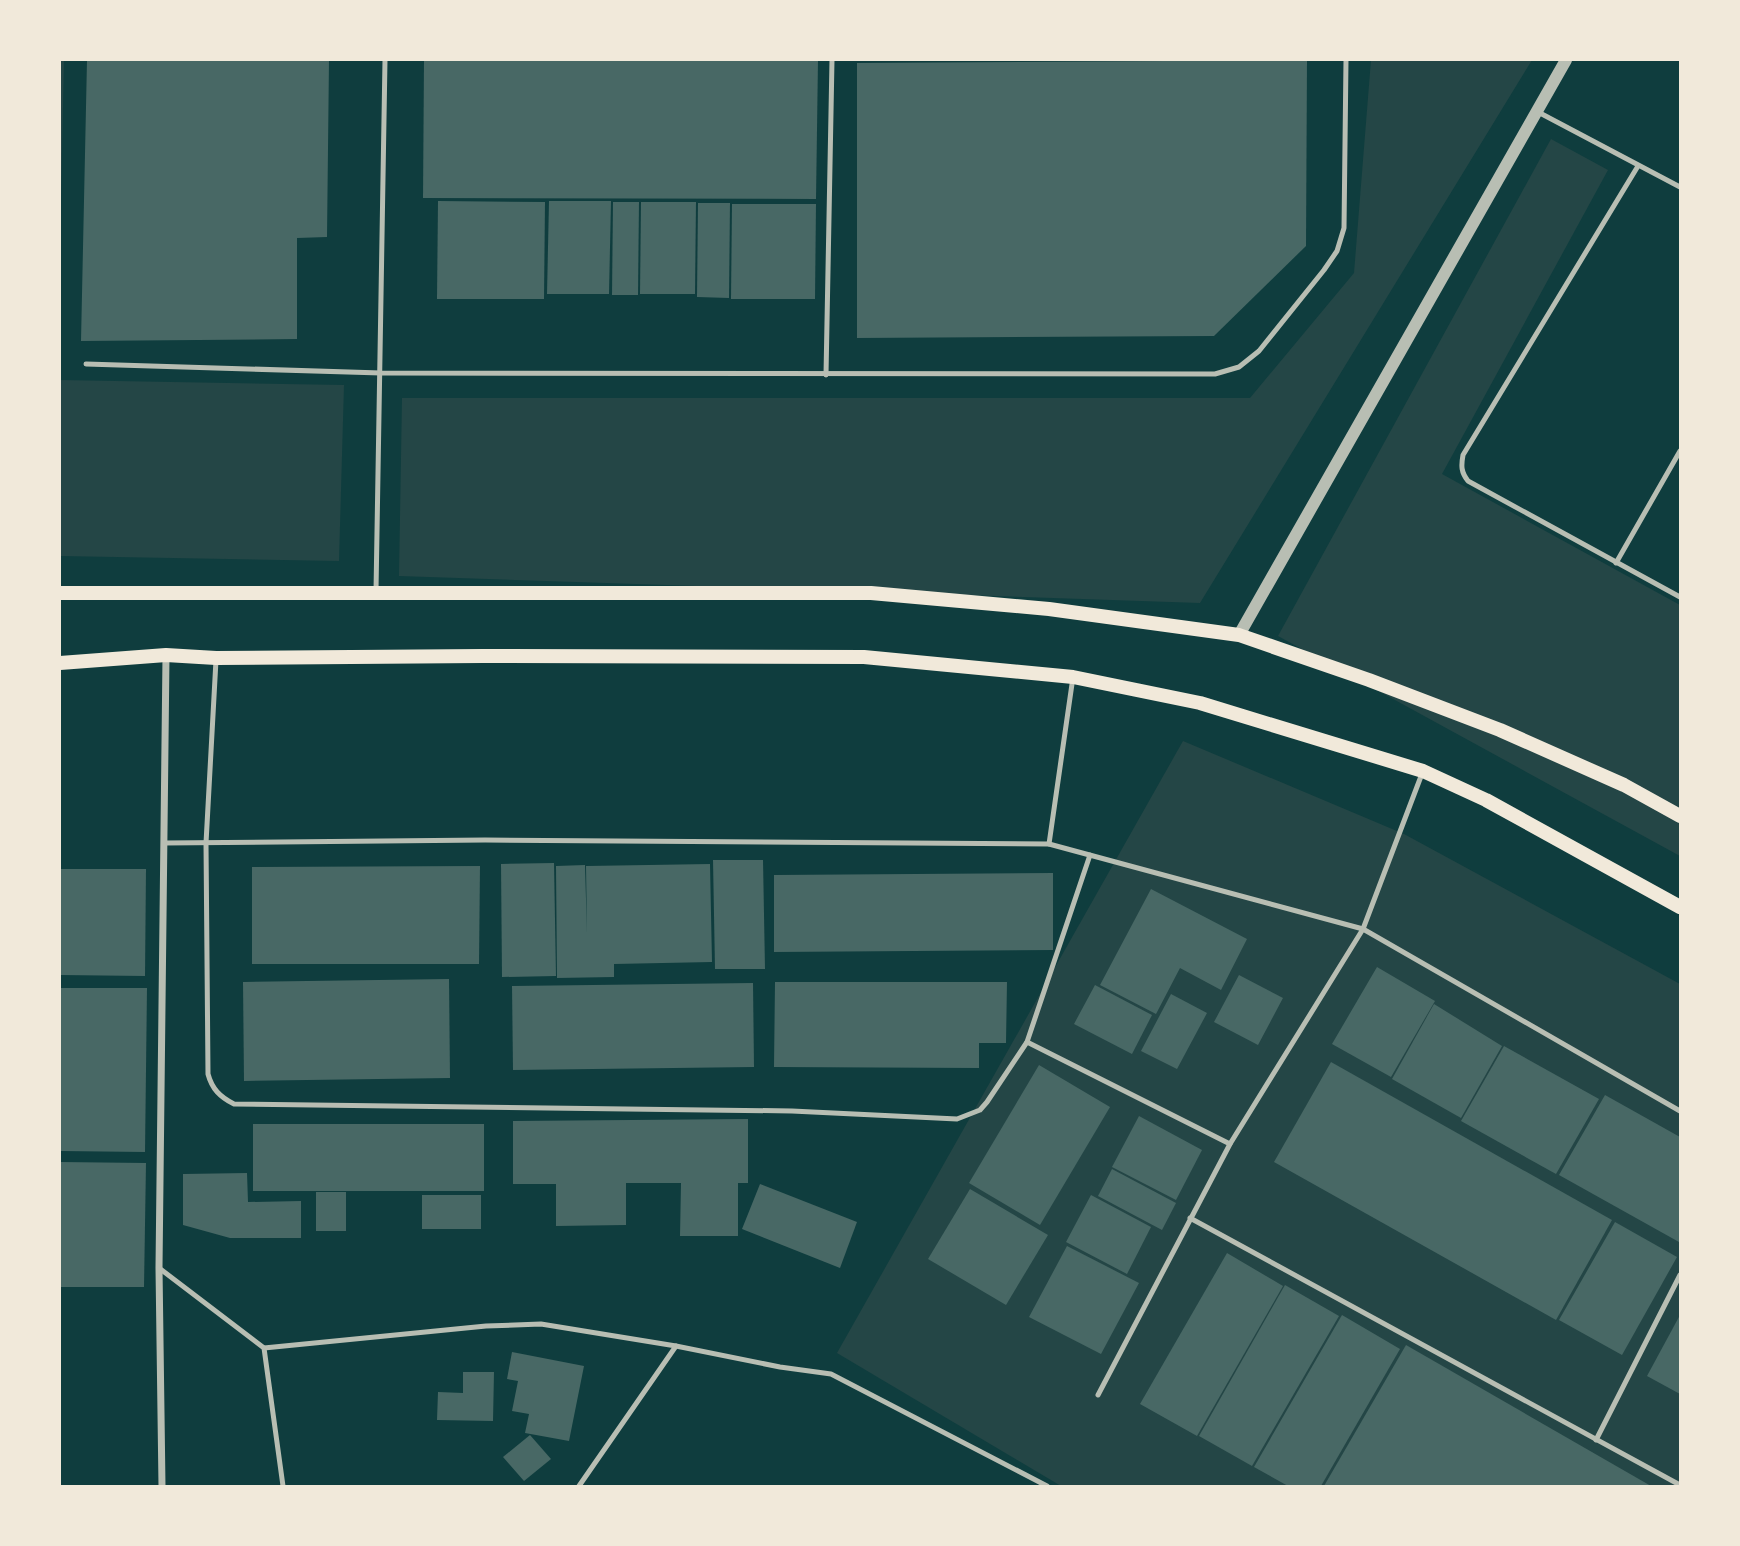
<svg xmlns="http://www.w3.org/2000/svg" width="1740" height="1546" font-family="Poppins,sans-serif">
<rect width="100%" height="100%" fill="#0f3d3e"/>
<g fill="#244646">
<polygon points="60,60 64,60 60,243"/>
<polygon points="1371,60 1532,60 1200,603 399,576 402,398 1250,398 1354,273"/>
<polygon points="1551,139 1608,170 1442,474 1680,605 1680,856 1278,636"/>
<polygon points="60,380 344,385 339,561 60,556"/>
<polygon points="1183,741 1404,834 1680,984 1680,1486 1061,1486 837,1353"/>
</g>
<g fill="#486865">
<polygon points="87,60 329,60 327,237 297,238 297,339 81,341"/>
<polygon points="424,60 818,60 816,199 423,198"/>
<polygon points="1307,60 1306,246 1214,336 857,338 857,63"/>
<polygon points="438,201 545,202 544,299 437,299"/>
<polygon points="549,201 611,201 609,294 547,294"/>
<polygon points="613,202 639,202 638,295 612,295"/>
<polygon points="641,202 696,202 695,294 640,294"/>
<polygon points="698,203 730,203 729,298 697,297"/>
<polygon points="732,204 816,204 815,299 731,299"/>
<polygon points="713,860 763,860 765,969 715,969"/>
<polygon points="554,863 556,976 502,977 501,864"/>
<polygon points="710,864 712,962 614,964 614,977 557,978 556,866 585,865 587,933 586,866"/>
<polygon points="480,866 479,964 252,964 252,867"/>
<polygon points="60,869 146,869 145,976 60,975"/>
<polygon points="1053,873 1053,950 774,952 774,875"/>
<polygon points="1151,889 1247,939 1221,990 1180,968 1156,1014 1100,985"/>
<polygon points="1377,967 1435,1001 1391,1077 1332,1044"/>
<polygon points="1239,975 1283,998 1258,1045 1214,1022"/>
<polygon points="449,979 450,1078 244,1081 243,982"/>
<polygon points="775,982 1007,982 1006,1043 979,1043 979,1068 774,1067"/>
<polygon points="753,983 754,1067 513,1070 512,986"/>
<polygon points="1095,985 1152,1015 1132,1054 1074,1024"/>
<polygon points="60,988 147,988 145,1152 60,1151"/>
<polygon points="1171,994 1207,1013 1177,1069 1141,1051"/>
<polygon points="1434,1004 1502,1046 1461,1118 1392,1079"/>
<polygon points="1504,1046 1599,1099 1556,1174 1461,1121"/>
<polygon points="1331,1062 1612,1220 1556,1320 1274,1162"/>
<polygon points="1039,1065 1110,1107 1040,1225 969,1183"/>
<polygon points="1605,1095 1680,1137 1680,1239 1679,1242 1559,1175"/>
<polygon points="1139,1116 1202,1150 1176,1200 1112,1167"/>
<polygon points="748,1119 748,1183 738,1183 738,1236 680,1236 681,1183 626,1183 626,1225 556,1226 556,1184 513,1184 513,1121"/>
<rect x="253" y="1124" width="231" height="67"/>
<polygon points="60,1162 146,1163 144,1287 60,1287"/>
<polygon points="1112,1169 1176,1203 1162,1230 1098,1196"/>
<polygon points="247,1173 248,1202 301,1201 301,1238 230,1238 183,1225 183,1174"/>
<polygon points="760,1184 857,1222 840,1268 742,1229"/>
<polygon points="970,1189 1048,1235 1006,1305 928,1259"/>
<rect x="316" y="1192" width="30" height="39"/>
<rect x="422" y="1195" width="59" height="34"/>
<polygon points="1091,1195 1151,1227 1127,1274 1066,1242"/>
<polygon points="1615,1222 1677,1257 1622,1355 1559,1320"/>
<polygon points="1067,1246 1139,1283 1101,1354 1029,1317"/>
<polygon points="1227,1253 1283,1286 1197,1436 1140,1404"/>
<polygon points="1285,1285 1339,1316 1252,1466 1199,1436"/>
<polygon points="1342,1315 1400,1349 1321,1486 1288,1486 1254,1467"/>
<polygon points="1680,1315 1680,1394 1647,1376"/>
<polygon points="1406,1345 1651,1486 1324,1486"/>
<polygon points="512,1352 584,1366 569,1441 525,1433 529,1414 512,1411 518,1381 507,1379"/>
<polygon points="463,1372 494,1372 493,1421 437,1420 438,1392 463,1393"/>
<polygon points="530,1435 551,1459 524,1481 503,1457"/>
</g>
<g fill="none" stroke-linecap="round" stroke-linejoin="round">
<g stroke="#b8beb3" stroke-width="5">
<polyline points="1538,112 1680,187"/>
<path d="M1638,166L1463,455C1461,466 1461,472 1468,481L1680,597"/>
<polyline points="86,364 381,373 1215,374 1239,367 1259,351 1324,270 1337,251 1344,228 1346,60"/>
<polyline points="826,375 832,60"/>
<polyline points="1616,563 1680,451"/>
<polyline points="376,591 385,60"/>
<path d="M216,660L206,843L208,1074C212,1089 220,1097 234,1104L792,1111L957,1119L980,1110L987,1102L1027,1042L1090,855"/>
<polyline points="164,843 485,840 1049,844 1363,929 1680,1111"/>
<polyline points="1049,844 1073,677"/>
<polyline points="1027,1042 1230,1144"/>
<polyline points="1190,1218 1680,1485"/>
<polyline points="159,1268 264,1348 283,1486"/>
<polyline points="676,1346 780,1367 831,1374 1047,1486"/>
<polyline points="264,1348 486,1326 541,1324 676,1346 579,1486"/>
<polyline points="1098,1395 1230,1144 1363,929 1423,771"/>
<polyline points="1596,1440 1680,1275"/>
</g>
<polyline stroke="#b8beb3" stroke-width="7" points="162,1486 159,1268 166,656"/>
<polyline stroke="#b8beb3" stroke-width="12" points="1239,635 1566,60"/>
<g stroke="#f1e9da" stroke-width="14">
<polyline points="60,593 871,593 1049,609 1239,635 1369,680 1500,730 1624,785 1680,816"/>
<polyline points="60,663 166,655 216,658 482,656 864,657 1073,677 1200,703 1423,771 1486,800 1680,907"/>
</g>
</g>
<rect width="1740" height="1546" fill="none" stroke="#f1e9da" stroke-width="122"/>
</svg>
